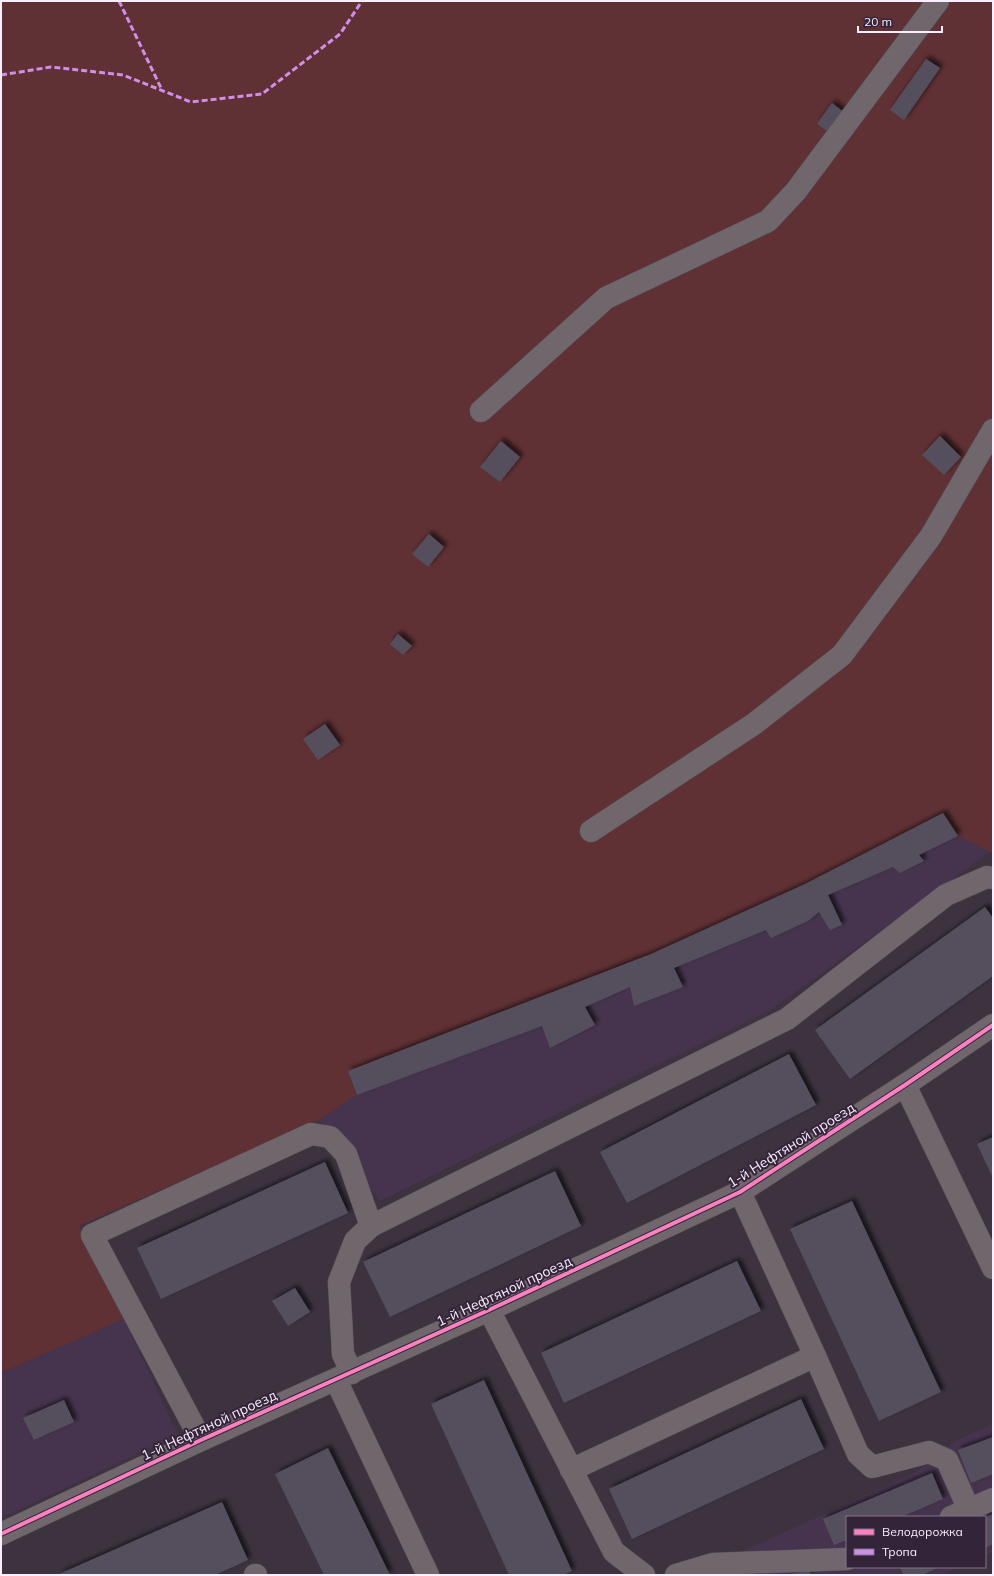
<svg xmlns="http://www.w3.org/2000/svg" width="994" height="1576" font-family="Mulish,sans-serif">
<defs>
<filter id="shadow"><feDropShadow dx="3.5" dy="-3.5" stdDeviation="2" flood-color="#0009"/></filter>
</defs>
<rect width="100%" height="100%" fill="#3c333f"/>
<g fill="#46344e">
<polygon points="943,813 958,836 991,851 772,1009 380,1201 319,1120 357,1095 348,1071 651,954 805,884"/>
<polygon points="124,1319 178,1435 1,1518 1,1373"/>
<polygon points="993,1424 993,1552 985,1555 985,1517 847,1517 847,1567 959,1567 941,1575 691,1575 916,1472 955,1441"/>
</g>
<polygon fill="#5f3034" points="1,1 993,1 993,853 958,836 943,813 805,884 651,954 348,1071 357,1095 319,1120 79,1226 124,1319 1,1373"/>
<g fill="#544f5d" filter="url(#shadow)">
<polygon points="926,59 940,68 904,120 890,110"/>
<polygon points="832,103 845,113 830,133 817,124"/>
<polygon points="940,436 961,457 944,475 922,455"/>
<polygon points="501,441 520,457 500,482 480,467"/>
<polygon points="429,534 444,547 428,567 412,554"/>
<polygon points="398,634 412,646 403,655 390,644"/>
<polygon points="325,724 340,745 318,760 303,739"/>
<polygon points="943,813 958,836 919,855 924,861 900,873 893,867 828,895 842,925 830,930 819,912 808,921 771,938 766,930 674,968 683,987 634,1006 630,987 585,1007 595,1025 550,1048 542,1026 357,1095 348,1071 651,954 805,884"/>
<polygon points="985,907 993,918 993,976 850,1079 815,1030"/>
<polygon points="789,1054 816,1105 627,1203 600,1152"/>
<polygon points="993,1137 993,1178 977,1144"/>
<polygon points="325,1162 348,1213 161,1299 137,1248"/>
<polygon points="555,1171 581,1226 390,1317 363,1262"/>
<polygon points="852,1201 941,1392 879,1421 790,1229"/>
<polygon points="737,1261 761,1311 564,1403 541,1353"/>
<polygon points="295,1288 310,1312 288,1326 272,1301"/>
<polygon points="484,1380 572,1571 563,1575 509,1575 431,1404"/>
<polygon points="801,1399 824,1449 632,1539 609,1489"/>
<polygon points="64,1400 74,1422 34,1440 23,1418"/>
<polygon points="993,1437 993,1474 971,1483 958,1450"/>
<polygon points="328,1448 390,1575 324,1575 275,1474"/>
<polygon points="932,1473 943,1499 901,1517 847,1517 847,1540 834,1545 823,1519"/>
<polygon points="222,1502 248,1560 215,1575 57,1575"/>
<polygon points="993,1514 993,1544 985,1548 985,1518"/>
<polygon points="900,1567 940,1567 922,1575 903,1575"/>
<polygon points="809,1570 811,1575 791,1575 791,1574"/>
</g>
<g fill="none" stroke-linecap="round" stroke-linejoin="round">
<g stroke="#59525d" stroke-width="23">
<g id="minor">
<polyline points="481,411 606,298 768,221 796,191 938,1"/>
<polyline points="591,831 754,724 842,655 931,536 993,430"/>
<polyline points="905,1085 993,1268"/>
<polyline points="489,1310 614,1552 644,1575"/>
<polyline points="815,1356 858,1454 872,1467 929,1452 947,1460 969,1510"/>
<polyline points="352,1373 343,1354 339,1282 355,1241 371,1226 787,1019 946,895 987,877 993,878"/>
<polyline points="336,1380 428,1575"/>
<polyline points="201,1440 92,1235 311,1134 330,1137 346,1154 371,1226"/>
<polyline points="571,1470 815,1356 740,1192"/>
<polyline points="951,1517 993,1499"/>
<polyline points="1,1534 201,1440 489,1310 740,1192 905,1085 993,1025"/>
<polyline points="255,1575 256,1575"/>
<polyline points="676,1575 713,1564 847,1559"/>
</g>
</g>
<use href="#minor" stroke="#70676c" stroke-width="22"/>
<g stroke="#ce8fe9" stroke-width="3" stroke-dasharray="6 3" stroke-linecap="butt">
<polyline points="119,1 162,90"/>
<polyline points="1,75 51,67 123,75 191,102 262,94 340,34 362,1"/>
</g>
<g stroke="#342439" stroke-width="6">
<polyline id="cycleway" points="1,1534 201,1440 489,1310 740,1192 905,1085 993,1025"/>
</g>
<use href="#cycleway" stroke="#ff80c0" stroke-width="4"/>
</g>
<g text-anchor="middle" stroke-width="4" stroke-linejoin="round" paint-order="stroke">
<g font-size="14" fill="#f8eefd" stroke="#342439">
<text transform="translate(791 1145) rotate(-32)" y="5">1-й Нефтяной проезд</text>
<text transform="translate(504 1291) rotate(-25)" y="5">1-й Нефтяной проезд</text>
<text transform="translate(209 1425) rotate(-25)" y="5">1-й Нефтяной проезд</text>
</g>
</g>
<rect width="994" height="1576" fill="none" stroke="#f8eefd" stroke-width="4"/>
<rect x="846" y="1516" width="140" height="52" fill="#342439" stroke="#827587"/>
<rect x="854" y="1529" width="20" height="6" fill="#ff80c0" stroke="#827587"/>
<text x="882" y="1536" font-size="12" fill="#f8eefd">Велодорожка</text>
<rect x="854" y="1549" width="20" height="6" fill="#ce8fe9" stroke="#827587"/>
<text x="882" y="1556" font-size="12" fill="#f8eefd">Тропа</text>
<path d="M858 26v6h84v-6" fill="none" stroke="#f8eefd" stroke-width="2"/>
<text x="864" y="26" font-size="12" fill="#f8eefd" stroke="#342439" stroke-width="3" paint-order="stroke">20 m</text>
</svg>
